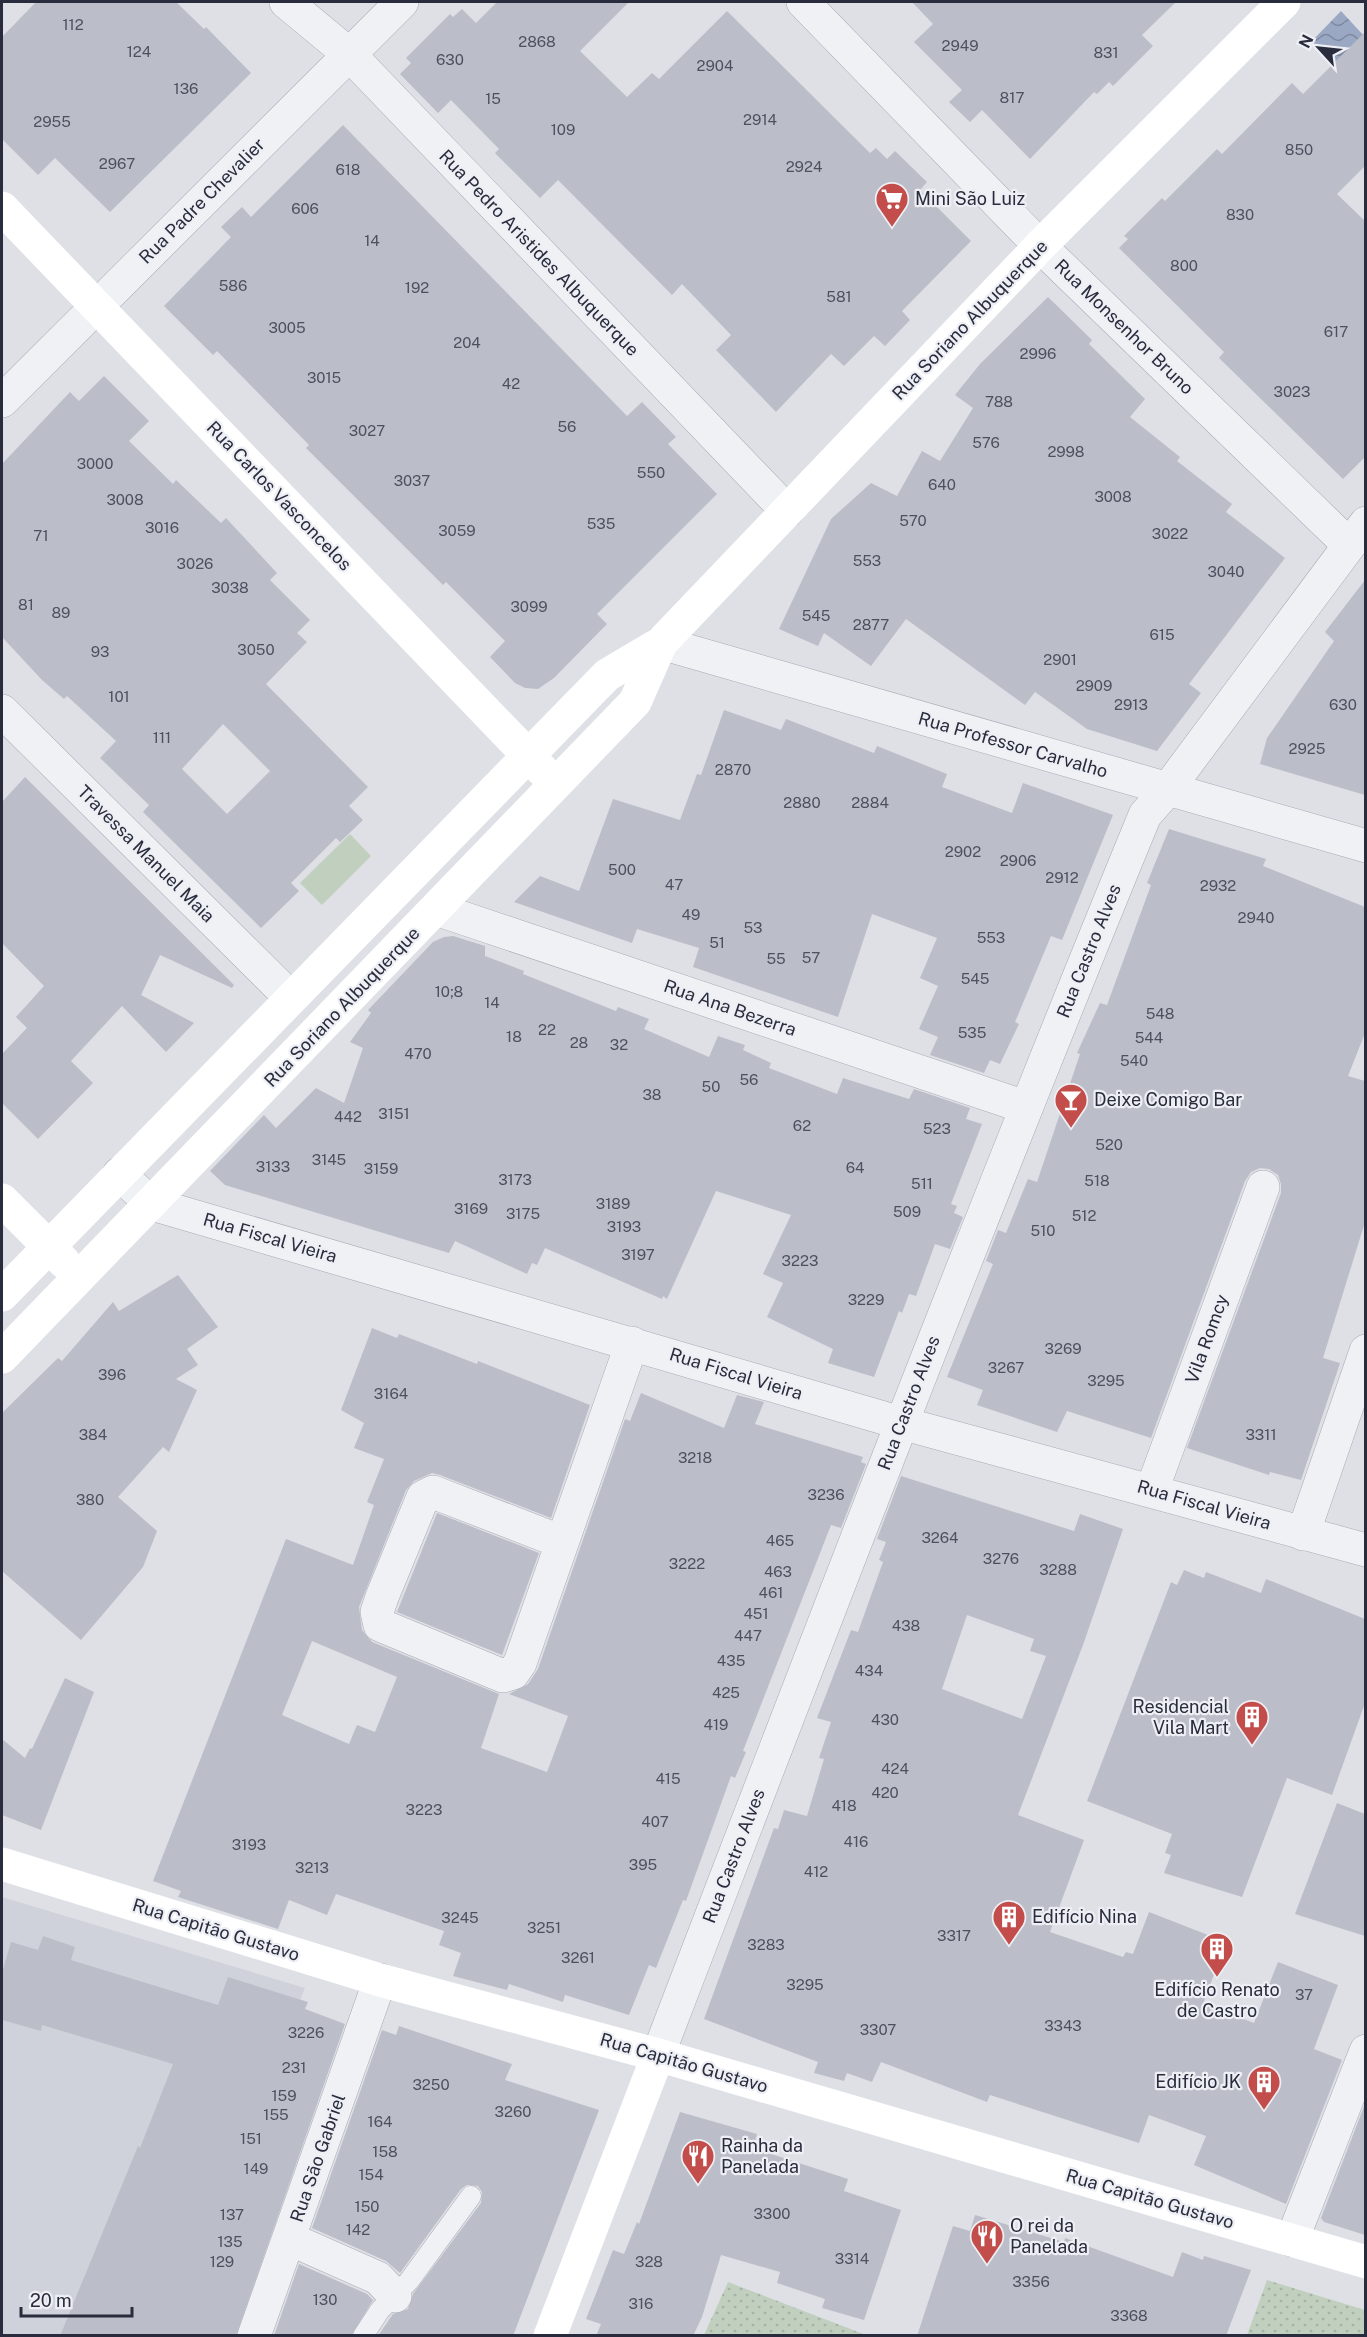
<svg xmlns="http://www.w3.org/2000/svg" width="1367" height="2337" font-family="'Public Sans',sans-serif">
<defs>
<pattern id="grass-dots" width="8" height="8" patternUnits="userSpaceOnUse" patternTransform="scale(1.5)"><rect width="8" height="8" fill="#c1cfbf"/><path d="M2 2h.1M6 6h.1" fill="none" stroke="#a6b2a5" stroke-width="1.8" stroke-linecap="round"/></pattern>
<pattern id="water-waves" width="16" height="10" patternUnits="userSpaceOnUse" patternTransform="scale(1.5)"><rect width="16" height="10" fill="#9ba8c4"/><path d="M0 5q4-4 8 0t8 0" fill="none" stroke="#7e89a0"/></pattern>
</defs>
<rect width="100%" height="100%" fill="#dee0e6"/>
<polygon fill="#d0d2db" points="2,1897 305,1988 167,2335 2,2335"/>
<g fill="url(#grass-dots)">
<polygon points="1267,2280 1365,2310 1365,2335 1247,2335"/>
<polygon points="728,2282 866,2335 704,2335"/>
</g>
<polygon fill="#c1cfbf" points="350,834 371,856 322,905 300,883"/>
<polygon fill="url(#water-waves)" points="1341,11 1365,37 1335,66 1311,42"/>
<g fill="#bbbec8" fill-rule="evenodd">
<polygon points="36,2 176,2 204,29 206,27 251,73 110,212 55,158 38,175 2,139 2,37"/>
<polygon points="497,2 629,2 580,51 627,97 652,73 659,79 727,11 870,153 876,148 887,159 895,151 927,182 920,190 971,241 902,311 910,320 885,346 874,336 844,366 831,354 776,412 716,350 731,335 682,284 672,295 558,180 540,198 495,153 499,149 451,100 438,113 400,74 411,63 406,58 450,14 453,17 462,9 476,23"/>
<polygon points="912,2 1176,2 1142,35 1153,46 1113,86 1109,82 1097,94 1094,92 1030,159 982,110 970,122 949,102 962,90 914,42 933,24"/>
<polygon points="1365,32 1365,166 1337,194 1365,221 1365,457 1343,479 1219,358 1224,352 1119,248 1128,239 1124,236 1162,198 1165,201 1217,149 1222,154 1292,83 1303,94"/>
<polygon points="343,125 627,416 642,402 676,437 668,444 717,494 597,614 607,624 554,678 538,689 525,688 515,683 490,657 505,641 446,582 443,585 306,448 309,445 217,351 213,355 164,306 231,237 221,227 242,207 251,217"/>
<polygon points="1048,297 1092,340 1089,344 1145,399 1130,417 1180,457 1177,461 1232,504 1226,512 1285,558 1189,684 1201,693 1157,751 1087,729 1035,692 1025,705 906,619 871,666 824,633 818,646 779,629 831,519 871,483 897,496 922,451 940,461 973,408 955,395 980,364"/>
<path d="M104,376L149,421L129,441L173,484L176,480L221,523L226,518L277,573L270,580L310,620L297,633L307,642L266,684L368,787L349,806L363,820L340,842L336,838L291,883L299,891L261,928L143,812L149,805L100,758L116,741L67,696L64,699L42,680L2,637V464L70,392L79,401ZM223,724L270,771L227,814L182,769Z"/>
<polygon points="1365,580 1365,795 1260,764 1267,738 1334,641 1325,632"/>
<polygon points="724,710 781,730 786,719 874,753 877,746 947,774 942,787 1012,813 1023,783 1113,815 1062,940 1051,936 1015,1022 1019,1024 1000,1064 990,1060 984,1073 930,1055 938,1037 919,1029 938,986 920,978 937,938 872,914 838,1017 693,967 699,948 637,929 632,943 514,902 540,876 579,891 613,799 680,820 697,774 701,775"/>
<polygon points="25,777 234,985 232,988 160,955 141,995 194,1023 166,1052 122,1006 71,1061 93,1083 38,1139 2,1103 2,1054 27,1028 16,1017 44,986 2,943 2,802"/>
<polygon points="1169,829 1266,859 1263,866 1365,907 1365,1033 1348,1076 1365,1081 1365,1222 1323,1358 1340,1363 1301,1480 1270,1472 1269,1475 1187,1448 1281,1193 1281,1184 1278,1175 1269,1169 1260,1168 1251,1172 1245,1181 1151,1438 1067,1411 1057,1432 977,1405 983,1390 947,1377 993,1264 986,1261 998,1230 1006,1233 1028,1179 1037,1182 1080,1054 1077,1053 1100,1003 1107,1005 1151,885 1147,883"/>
<polygon points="453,936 485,946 485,956 524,971 523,974 616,1011 618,1007 649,1019 644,1029 709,1057 718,1036 745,1045 743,1050 771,1063 769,1068 837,1094 843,1078 909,1099 914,1089 970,1108 966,1119 982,1124 951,1204 957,1206 954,1213 963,1217 950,1249 935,1244 916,1296 909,1294 902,1313 899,1311 874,1377 828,1363 833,1349 767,1317 783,1283 763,1274 791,1215 716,1191 667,1299 663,1296 662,1299 545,1248 537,1265 532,1263 527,1274 455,1241 449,1253 225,1185 210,1171 264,1115 276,1128 316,1088 344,1103 363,1048 350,1042 371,1013 368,1010 433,942 444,937"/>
<polygon points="178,1275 218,1327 187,1349 198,1365 176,1379 197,1390 169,1452 163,1447 118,1497 157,1531 143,1567 81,1640 2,1571 2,1413 58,1358 62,1361 113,1302 119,1311"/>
<path d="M372,1328L397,1338L399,1334L477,1364L478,1361L590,1405L551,1518L440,1475L432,1473L414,1481L406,1490L359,1607L362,1630L372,1642L499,1694L481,1748L547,1772L568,1716L509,1694L528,1684L538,1669L625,1419L630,1421L641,1393L724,1428L737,1395L764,1402L755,1424L863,1457L861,1462L866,1464L841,1528L831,1525L743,1751L746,1752L735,1778L731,1776L686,1901L683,1900L656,1968L649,1965L629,2015L565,1995L563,2002L509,1984L507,1990L453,1976L461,1953L439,1945L444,1931L336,1894L327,1915L289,1900L278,1929L178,1897L181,1891L153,1881L286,1539L353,1565L374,1505L367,1502L384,1459L354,1448L364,1423L341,1410ZM312,1641L397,1677L375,1732L357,1725L349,1744L282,1715Z"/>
<path d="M901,1476L1074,1531L1080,1514L1123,1529L1083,1645L1018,1815L1084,1840L1050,1932L1123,1957L1126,1952L1133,1954L1149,1912L1226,1942L1203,2004L1254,2023L1278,1962L1338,1985L1314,2049L1342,2060L1286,2204L1194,2165L1206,2136L1149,2115L1139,2143L990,2095L987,2102L881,2062L872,2082L847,2073L844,2081L814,2073L818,2062L704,2019L774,1828L778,1829L784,1810L807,1816L824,1759L819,1758L831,1722L817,1718L851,1630L858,1632L883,1562L879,1560L886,1542L877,1539ZM967,1615L1034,1639L1030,1651L1046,1656L1022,1719L942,1689Z"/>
<polygon points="437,1513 539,1553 502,1655 397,1612"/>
<polygon points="1184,1570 1204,1578 1206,1572 1261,1593 1266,1579 1365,1619 1365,1703 1332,1795 1287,1778 1242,1897 1164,1873 1171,1855 1165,1853 1172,1834 1087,1801 1171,1582 1177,1585"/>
<polygon points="65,1678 94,1692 41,1830 2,1815 2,1739 25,1758 30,1748 32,1749"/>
<polygon points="1337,1803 1365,1814 1365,1936 1295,1914"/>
<polygon points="43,1936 75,1947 71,1960 218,2005 228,1977 308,2002 305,2009 345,2024 236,2336 60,2336 138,2146 140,2148 173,2064 42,2025 41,2031 2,2020 2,1973 11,1942 38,1950"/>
<polygon points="399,2026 512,2064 505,2080 599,2110 513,2336 378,2336 393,2314 408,2309 413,2294 481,2203 482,2192 478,2186 467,2185 461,2189 400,2273 386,2261 312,2228 382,2030 396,2035"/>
<polygon points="1365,2104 1365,2235 1324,2222 1321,2218"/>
<polygon points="680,2112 757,2134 753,2148 848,2179 844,2191 901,2210 864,2320 822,2308 825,2299 777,2283 780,2272 721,2255 702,2317 693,2336 596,2336 601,2324 586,2319 613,2250 624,2254 637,2222 639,2224"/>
<polygon points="975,2215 1064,2242 1065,2238 1173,2277 1182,2252 1203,2260 1204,2256 1251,2270 1226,2336 917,2336 953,2226 970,2231"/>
<polygon points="299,2264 367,2294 373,2300 351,2336 274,2336"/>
</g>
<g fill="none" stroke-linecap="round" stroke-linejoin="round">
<g stroke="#a7aab3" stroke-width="21">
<polyline id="lane" points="363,2336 380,2310 409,2281 471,2196"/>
</g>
<g stroke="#a7aab3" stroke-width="34">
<g id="street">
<polyline points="286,2 350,55 787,511"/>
<polyline points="803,2 1040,246 1349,545"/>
<polyline points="2,401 402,2"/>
<polyline points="661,643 1366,846"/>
<polyline points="2,711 290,997"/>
<polyline points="436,909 1025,1107"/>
<polyline points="119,1174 152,1204 901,1423 1366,1550"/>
<polyline points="1152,1490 1263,1187"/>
<polyline points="1303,1534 1366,1351"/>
<polyline points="562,1542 433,1492 423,1497 382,1597 377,1612 380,1625 503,1676 513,1673 520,1663 632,1343"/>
<path d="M658,2055C817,1640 976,1226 1145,815L1167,790L1366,523"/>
<polyline points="290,2239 378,2278 395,2296"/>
<polyline points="1292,2240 1366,2051"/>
<polyline points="254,2336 380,1980"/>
</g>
</g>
<use href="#lane" stroke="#f0f1f5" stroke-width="20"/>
<use href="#street" stroke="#f0f1f5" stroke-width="33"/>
<g stroke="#fff" stroke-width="33">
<polyline points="2,208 542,770"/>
<polyline points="2,1200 64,1262"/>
<polyline points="2,1295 607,675 661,643 1040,246 1284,2"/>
<polyline points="2,1357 635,702 661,643"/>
<polyline points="2,1864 380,1980 658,2055 1366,2262"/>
<polyline points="550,2336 658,2055"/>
</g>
</g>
<defs>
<g id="supermarket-pin" transform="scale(1.725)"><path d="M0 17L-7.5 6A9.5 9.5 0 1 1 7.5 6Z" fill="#c34d4b" stroke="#edeff4"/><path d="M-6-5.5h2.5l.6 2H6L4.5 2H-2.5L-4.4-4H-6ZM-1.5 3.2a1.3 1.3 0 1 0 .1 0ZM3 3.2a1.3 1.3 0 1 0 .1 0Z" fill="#fff"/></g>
<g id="bar-pin" transform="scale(1.725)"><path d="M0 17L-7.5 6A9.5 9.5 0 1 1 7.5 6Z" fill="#c34d4b" stroke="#edeff4"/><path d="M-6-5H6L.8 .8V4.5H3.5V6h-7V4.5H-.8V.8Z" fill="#fff"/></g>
<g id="building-pin" transform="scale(1.725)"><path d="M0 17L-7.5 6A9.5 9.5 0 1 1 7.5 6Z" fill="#c34d4b" stroke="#edeff4"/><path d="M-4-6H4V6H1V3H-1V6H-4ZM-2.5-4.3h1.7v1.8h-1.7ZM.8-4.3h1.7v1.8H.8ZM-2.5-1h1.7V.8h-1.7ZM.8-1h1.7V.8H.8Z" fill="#fff"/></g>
<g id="restaurant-pin" transform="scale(1.725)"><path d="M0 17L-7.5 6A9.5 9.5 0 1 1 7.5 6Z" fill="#c34d4b" stroke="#edeff4"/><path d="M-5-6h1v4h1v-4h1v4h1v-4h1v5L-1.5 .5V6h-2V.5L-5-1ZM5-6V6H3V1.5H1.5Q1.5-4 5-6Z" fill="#fff"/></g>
</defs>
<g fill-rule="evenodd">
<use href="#supermarket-pin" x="892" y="199"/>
<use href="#bar-pin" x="1071" y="1100"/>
<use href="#building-pin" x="1252" y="1717"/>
<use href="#building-pin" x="1009" y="1917"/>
<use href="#building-pin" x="1217" y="1949"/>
<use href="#building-pin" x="1264" y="2082"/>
<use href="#restaurant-pin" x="698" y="2156"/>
<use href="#restaurant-pin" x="987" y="2236"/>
</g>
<g text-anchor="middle" stroke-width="4.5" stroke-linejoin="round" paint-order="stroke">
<g font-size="15" fill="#4d505f">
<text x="73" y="30">112</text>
<text x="537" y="47">2868</text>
<text x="960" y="51">2949</text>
<text x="139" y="57">124</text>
<text x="1106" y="58">831</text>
<text x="450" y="65">630</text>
<text x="715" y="71">2904</text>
<text x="186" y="94">136</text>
<text x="1012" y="103">817</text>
<text x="493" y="104">15</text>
<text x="760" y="125">2914</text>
<text x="52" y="127">2955</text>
<text x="563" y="135">109</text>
<text x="1299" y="155">850</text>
<text x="117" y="169">2967</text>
<text x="804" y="172">2924</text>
<text x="348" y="175">618</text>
<text x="305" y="214">606</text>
<text x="1240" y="220">830</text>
<text x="372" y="246">14</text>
<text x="1184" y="271">800</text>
<text x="233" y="291">586</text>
<text x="417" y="293">192</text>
<text x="839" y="302">581</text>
<text x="287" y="333">3005</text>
<text x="1336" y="337">617</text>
<text x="467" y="348">204</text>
<text x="1038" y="359">2996</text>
<text x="324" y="383">3015</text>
<text x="511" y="389">42</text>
<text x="1292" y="397">3023</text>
<text x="999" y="407">788</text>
<text x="567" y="432">56</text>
<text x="367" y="436">3027</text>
<text x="986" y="448">576</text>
<text x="1066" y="457">2998</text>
<text x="95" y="469">3000</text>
<text x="651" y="478">550</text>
<text x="412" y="486">3037</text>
<text x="942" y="490">640</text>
<text x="1113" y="502">3008</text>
<text x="125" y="505">3008</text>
<text x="913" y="526">570</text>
<text x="601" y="529">535</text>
<text x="162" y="533">3016</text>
<text x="457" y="536">3059</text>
<text x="1170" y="539">3022</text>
<text x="41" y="541">71</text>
<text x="867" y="566">553</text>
<text x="195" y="569">3026</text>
<text x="1226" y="577">3040</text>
<text x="230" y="593">3038</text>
<text x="26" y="610">81</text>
<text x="529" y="612">3099</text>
<text x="61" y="618">89</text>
<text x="816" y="621">545</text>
<text x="871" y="630">2877</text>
<text x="1162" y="640">615</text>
<text x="256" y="655">3050</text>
<text x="100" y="657">93</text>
<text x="1060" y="665">2901</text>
<text x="1094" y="691">2909</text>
<text x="119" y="702">101</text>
<text x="1131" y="710">2913</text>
<text x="1343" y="710">630</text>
<text x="162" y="743">111</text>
<text x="1307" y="754">2925</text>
<text x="733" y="775">2870</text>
<text x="802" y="808">2880</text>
<text x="870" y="808">2884</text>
<text x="963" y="857">2902</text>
<text x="1018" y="866">2906</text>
<text x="622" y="875">500</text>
<text x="1062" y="883">2912</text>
<text x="674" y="890">47</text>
<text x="1218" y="891">2932</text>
<text x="691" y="920">49</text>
<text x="1256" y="923">2940</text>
<text x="753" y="933">53</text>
<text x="991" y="943">553</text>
<text x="717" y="948">51</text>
<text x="811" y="963">57</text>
<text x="776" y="964">55</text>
<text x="975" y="984">545</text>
<text x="449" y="997">10;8</text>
<text x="492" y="1008">14</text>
<text x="1160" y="1019">548</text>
<text x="547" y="1035">22</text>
<text x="972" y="1038">535</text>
<text x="514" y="1042">18</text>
<text x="1149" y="1043">544</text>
<text x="579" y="1048">28</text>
<text x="619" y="1050">32</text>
<text x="418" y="1059">470</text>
<text x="1134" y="1066">540</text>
<text x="749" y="1085">56</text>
<text x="711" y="1092">50</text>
<text x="652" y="1100">38</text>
<text x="394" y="1119">3151</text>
<text x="348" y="1122">442</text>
<text x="802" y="1131">62</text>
<text x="937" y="1134">523</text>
<text x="1109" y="1150">520</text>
<text x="329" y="1165">3145</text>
<text x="273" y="1172">3133</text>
<text x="855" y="1173">64</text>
<text x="381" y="1174">3159</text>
<text x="515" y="1185">3173</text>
<text x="1097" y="1186">518</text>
<text x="922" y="1189">511</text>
<text x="613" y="1209">3189</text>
<text x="471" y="1214">3169</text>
<text x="907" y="1217">509</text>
<text x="523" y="1219">3175</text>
<text x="1084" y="1221">512</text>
<text x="624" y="1232">3193</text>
<text x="1043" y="1236">510</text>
<text x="638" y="1260">3197</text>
<text x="800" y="1266">3223</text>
<text x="866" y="1305">3229</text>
<text x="1063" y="1354">3269</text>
<text x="1006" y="1373">3267</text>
<text x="112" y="1380">396</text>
<text x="1106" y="1386">3295</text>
<text x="391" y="1399">3164</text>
<text x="93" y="1440">384</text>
<text x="1261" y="1440">3311</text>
<text x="695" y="1463">3218</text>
<text x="826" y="1500">3236</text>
<text x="90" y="1505">380</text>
<text x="940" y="1543">3264</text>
<text x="780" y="1546">465</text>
<text x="1001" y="1564">3276</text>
<text x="687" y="1569">3222</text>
<text x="1058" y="1575">3288</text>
<text x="778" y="1577">463</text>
<text x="771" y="1598">461</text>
<text x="756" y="1619">451</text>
<text x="906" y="1631">438</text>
<text x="748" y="1641">447</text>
<text x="731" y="1666">435</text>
<text x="869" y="1676">434</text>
<text x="726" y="1698">425</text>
<text x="885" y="1725">430</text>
<text x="716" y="1730">419</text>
<text x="895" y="1774">424</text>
<text x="668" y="1784">415</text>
<text x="885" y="1798">420</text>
<text x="844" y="1811">418</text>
<text x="424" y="1815">3223</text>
<text x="655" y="1827">407</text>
<text x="856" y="1847">416</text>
<text x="249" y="1850">3193</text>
<text x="643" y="1870">395</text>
<text x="312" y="1873">3213</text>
<text x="816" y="1877">412</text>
<text x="460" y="1923">3245</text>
<text x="544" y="1933">3251</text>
<text x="954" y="1941">3317</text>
<text x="766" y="1950">3283</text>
<text x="578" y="1963">3261</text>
<text x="805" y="1990">3295</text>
<text x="1304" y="2000">37</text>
<text x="1063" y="2031">3343</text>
<text x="878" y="2035">3307</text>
<text x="306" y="2038">3226</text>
<text x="294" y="2073">231</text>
<text x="431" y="2090">3250</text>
<text x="284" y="2101">159</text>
<text x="513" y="2117">3260</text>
<text x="276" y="2120">155</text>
<text x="380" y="2127">164</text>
<text x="251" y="2144">151</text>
<text x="385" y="2157">158</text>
<text x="256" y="2174">149</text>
<text x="371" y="2180">154</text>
<text x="367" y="2212">150</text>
<text x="772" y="2219">3300</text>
<text x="232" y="2220">137</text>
<text x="358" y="2235">142</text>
<text x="230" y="2247">135</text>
<text x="852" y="2264">3314</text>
<text x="222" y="2267">129</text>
<text x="649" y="2267">328</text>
<text x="1031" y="2287">3356</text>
<text x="325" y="2305">130</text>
<text x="641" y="2309">316</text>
<text x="1129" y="2321">3368</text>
</g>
<g font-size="18" fill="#282c3c" stroke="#edeff4" text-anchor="start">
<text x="915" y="205">Mini São Luiz</text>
<text x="1094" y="1106">Deixe Comigo Bar</text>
<text x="1229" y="1713" text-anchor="end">Residencial<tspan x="1229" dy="21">Vila Mart</tspan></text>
<text x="1032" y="1923">Edifício Nina</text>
<text x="1217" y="1996" text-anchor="middle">Edifício Renato<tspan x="1217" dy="21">de Castro</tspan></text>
<text x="1241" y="2088" text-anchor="end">Edifício JK</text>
<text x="721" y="2152">Rainha da<tspan x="721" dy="21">Panelada</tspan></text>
<text x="1010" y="2232">O rei da<tspan x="1010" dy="21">Panelada</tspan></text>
</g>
<g font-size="18" fill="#282c3c" stroke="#edeff4">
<text transform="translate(202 201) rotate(-45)" y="6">Rua Padre Chevalier</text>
<text transform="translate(539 253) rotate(46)" y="6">Rua Pedro Aristides Albuquerque</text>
<text transform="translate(970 320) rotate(-46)" y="6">Rua Soriano Albuquerque</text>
<text transform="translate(1124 327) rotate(44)" y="6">Rua Monsenhor Bruno</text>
<text transform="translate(279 496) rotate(46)" y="6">Rua Carlos Vasconcelos</text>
<text transform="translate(1013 745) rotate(16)" y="6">Rua Professor Carvalho</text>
<text transform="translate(146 854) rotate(45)" y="6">Travessa Manuel Maia</text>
<text transform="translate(1089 951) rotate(-68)" y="6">Rua Castro Alves</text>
<text transform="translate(342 1007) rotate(-46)" y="6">Rua Soriano Albuquerque</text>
<text transform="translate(730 1008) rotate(19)" y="6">Rua Ana Bezerra</text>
<text transform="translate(270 1238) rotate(16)" y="6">Rua Fiscal Vieira</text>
<text transform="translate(1207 1339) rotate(-70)" y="6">Vila Romcy</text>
<text transform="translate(736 1374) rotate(17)" y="6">Rua Fiscal Vieira</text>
<text transform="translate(909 1403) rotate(-69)" y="6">Rua Castro Alves</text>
<text transform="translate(1204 1505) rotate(16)" y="6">Rua Fiscal Vieira</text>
<text transform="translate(734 1856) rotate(-69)" y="6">Rua Castro Alves</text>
<text transform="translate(216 1930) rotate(17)" y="6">Rua Capitão Gustavo</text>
<text transform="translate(684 2063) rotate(16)" y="6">Rua Capitão Gustavo</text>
<text transform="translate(318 2158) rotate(-71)" y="6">Rua São Gabriel</text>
<text transform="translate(1150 2199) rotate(16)" y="6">Rua Capitão Gustavo</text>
</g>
</g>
<rect width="1367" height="2337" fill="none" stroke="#282c3c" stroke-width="6"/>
<g transform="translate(1319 48) rotate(297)" stroke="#edeff4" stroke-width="4.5" paint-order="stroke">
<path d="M0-4.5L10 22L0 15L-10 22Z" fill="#282c3c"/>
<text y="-9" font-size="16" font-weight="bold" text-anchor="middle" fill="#282c3c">N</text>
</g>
<path d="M21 2307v9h111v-9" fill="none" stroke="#282c3c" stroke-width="3"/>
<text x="30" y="2307" font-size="18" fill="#282c3c" stroke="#edeff4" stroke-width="4.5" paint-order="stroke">20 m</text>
</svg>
